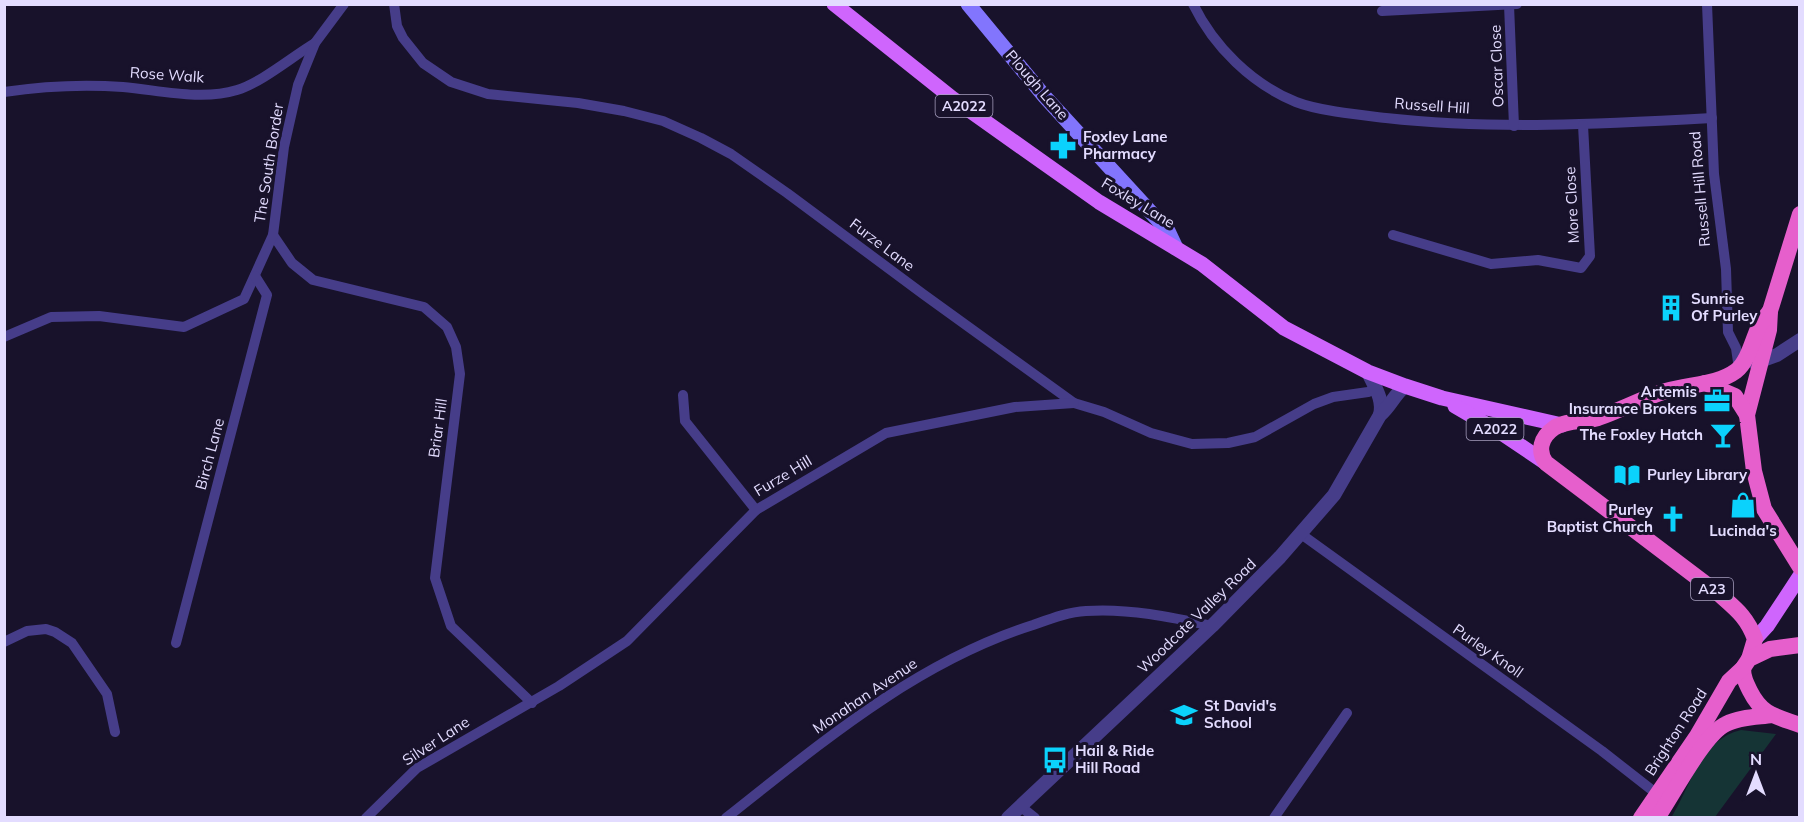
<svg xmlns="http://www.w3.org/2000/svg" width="1804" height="822" font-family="Mulish,sans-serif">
<rect width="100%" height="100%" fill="#18122b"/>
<path fill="#153435" d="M1741,730L1776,734L1715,817L1671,818C1690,787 1701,739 1741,730Z"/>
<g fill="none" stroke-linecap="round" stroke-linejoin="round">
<g stroke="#463d89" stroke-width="10">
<polyline points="394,4 397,26 403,38 423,63 451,82 488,94 578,103 624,111 663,121 701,138 731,154 787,193 923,294 1074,403 1104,412 1151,433 1192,444 1228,443 1255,437 1314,404 1333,397 1368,392 1376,389"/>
<path d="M1193,4C1214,47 1252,84 1296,102C1319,111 1360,115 1386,118C1494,130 1603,124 1712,118"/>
<polyline points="1707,4 1714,174 1726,269 1728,332 1736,348 1739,369"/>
<polyline points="1509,5 1514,126"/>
<polyline points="1382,11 1517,4"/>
<path d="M4,92C44,86 83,84 123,87C159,90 201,101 237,90C261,83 293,56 315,43"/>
<polyline points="273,235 292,263 313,280 424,307 447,327 456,347 460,374 435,578 451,626 532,703"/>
<polyline points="1393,235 1491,264 1538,260 1581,268 1590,256 1583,125"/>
<polyline points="4,337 51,317 99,316 184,327 244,299 273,235 284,147 298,85 315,43 344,4"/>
<polyline points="683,395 685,421 756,510"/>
<polyline points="1301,534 1602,751 1657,794"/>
<polyline points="4,642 27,631 46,629 55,632 72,643 107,694 115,732"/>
<polyline points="176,643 267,295 255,276"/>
<polyline points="1020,806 1035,818"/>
<polyline points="366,818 417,768 559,686 627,641 756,510 886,433 1015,407 1074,403"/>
<path d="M726,818C821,743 916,662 1033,625C1050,619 1068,612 1086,611C1128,608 1171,617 1212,626"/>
<polyline points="1274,818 1347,713"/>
</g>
<g stroke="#463d89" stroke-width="14">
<polyline points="1755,363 1777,355 1800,340"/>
<path d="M1368,372C1374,386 1384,399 1380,415"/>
<path d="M1008,818L1212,626L1280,557L1334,495L1380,415C1390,407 1394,395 1405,386"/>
</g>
<polyline stroke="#8275fd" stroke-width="15" points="968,4 1045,97 1168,231 1176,248"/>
<g stroke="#cf65fd" stroke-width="15">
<polyline points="834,4 952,98 1099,202 1202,264 1284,328 1368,372 1405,386 1442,398 1562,425"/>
<polyline points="1455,406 1503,434 1546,463"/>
<polyline points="1755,639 1767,626 1800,576"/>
</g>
<g stroke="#e65fcc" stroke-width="16">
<polyline points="1800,214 1770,311 1769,330 1747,415 1754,471 1764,509 1800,567"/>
<polyline points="1705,383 1735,396 1747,415"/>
<path d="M1749,659L1755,639C1747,617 1736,609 1719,594L1546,463C1537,451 1541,437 1554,428C1565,420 1585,422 1598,418C1621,410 1643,398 1666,391C1689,384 1717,385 1736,371C1748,362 1753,339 1759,326C1762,321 1766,316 1770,311"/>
<path d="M1743,668C1743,677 1746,683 1750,691C1762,715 1775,716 1800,725"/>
<polyline points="1641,818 1697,736 1729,681 1743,668 1749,659 1770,649 1800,645"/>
<path d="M1657,818C1673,795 1704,734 1726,724C1739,717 1758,717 1772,715"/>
</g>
</g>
<defs>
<g id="pharmacy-bare" transform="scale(2.07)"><path d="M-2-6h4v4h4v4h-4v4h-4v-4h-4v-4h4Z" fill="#0bd2fc" stroke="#18122b" stroke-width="2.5" paint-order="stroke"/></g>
<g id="building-bare" transform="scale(2.07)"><path d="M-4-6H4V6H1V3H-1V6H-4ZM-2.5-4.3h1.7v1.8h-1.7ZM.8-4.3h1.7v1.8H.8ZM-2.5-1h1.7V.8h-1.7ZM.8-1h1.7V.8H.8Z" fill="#0bd2fc" stroke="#18122b" stroke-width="2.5" paint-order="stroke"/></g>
<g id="office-bare" transform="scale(2.07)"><path d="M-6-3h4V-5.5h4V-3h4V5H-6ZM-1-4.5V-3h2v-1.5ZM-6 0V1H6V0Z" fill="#0bd2fc" stroke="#18122b" stroke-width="2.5" paint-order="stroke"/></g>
<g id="bar-bare" transform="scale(2.07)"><path d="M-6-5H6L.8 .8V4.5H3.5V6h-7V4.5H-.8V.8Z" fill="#0bd2fc" stroke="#18122b" stroke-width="2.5" paint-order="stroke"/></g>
<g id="library-bare" transform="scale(2.07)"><path d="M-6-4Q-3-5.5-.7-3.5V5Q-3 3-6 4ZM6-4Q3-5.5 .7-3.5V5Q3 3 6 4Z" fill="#0bd2fc" stroke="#18122b" stroke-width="2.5" paint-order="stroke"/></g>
<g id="shop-bare" transform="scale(2.07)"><path d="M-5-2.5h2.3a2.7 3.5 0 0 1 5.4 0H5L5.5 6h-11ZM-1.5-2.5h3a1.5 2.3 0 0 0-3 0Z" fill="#0bd2fc" stroke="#18122b" stroke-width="2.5" paint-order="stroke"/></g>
<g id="church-bare" transform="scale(2.07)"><path d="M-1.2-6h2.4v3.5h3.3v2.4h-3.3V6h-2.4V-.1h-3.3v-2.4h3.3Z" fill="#0bd2fc" stroke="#18122b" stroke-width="2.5" paint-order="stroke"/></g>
<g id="school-bare" transform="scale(2.07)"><path d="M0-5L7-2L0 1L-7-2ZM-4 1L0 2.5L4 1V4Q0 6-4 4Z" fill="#0bd2fc" stroke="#18122b" stroke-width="2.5" paint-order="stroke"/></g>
<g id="bus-bare" transform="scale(2.07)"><path d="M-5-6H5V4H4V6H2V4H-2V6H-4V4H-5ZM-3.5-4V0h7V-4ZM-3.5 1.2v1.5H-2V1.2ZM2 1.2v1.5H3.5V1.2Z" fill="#0bd2fc" stroke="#18122b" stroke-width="2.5" paint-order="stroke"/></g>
</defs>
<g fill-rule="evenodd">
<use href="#pharmacy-bare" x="1063" y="146"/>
<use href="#building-bare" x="1671" y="308"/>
<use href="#office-bare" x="1717" y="401"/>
<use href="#bar-bare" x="1723" y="435"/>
<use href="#library-bare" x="1627" y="475"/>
<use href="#shop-bare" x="1743" y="505"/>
<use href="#church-bare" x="1673" y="519"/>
<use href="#school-bare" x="1184" y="715"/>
<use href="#bus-bare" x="1055" y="760"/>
</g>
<g text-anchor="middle" stroke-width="6" stroke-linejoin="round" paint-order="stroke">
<g fill="#18122b" stroke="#a69fbf" stroke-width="1.5">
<rect x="935.5" y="95" width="57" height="22" rx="4.5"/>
<rect x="1466.5" y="418" width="57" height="22" rx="4.5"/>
<rect x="1691" y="578" width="42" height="22" rx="4.5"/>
</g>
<g font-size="14" font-weight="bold" fill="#e3dcff">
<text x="964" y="111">A2022</text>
<text x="1495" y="434">A2022</text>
<text x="1712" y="594">A23</text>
</g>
<g font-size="15" fill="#e3dcff" stroke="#18122b">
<text transform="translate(1497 66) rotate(-92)" y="5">Oscar Close</text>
<text transform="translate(167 75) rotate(4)" y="5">Rose Walk</text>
<text transform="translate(1037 85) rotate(49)" y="5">Plough Lane</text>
<text transform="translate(1432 106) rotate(4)" y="5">Russell Hill</text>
<text transform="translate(269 163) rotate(-81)" y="5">The South Border</text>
<text transform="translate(1700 189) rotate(-95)" y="5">Russell Hill Road</text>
<text transform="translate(1138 203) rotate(31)" y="5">Foxley Lane</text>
<text transform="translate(1572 205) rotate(-93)" y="5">More Close</text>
<text transform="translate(882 245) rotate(37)" y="5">Furze Lane</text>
<text transform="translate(438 428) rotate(-82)" y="5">Briar Hill</text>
<text transform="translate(210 454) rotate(-75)" y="5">Birch Lane</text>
<text transform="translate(783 476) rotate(-31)" y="5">Furze Hill</text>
<text transform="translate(1197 616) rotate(-44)" y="5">Woodcote Valley Road</text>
<text transform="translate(1488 651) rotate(35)" y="5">Purley Knoll</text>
<text transform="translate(865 696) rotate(-34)" y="5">Monahan Avenue</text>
<text transform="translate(1676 732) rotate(-57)" y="5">Brighton Road</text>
<text transform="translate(436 741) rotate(-33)" y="5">Silver Lane</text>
</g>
<g font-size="15" font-weight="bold" fill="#e3dcff" stroke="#18122b" text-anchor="start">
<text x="1083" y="142">Foxley Lane<tspan x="1083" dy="17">Pharmacy</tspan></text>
<text x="1691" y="304">Sunrise<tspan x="1691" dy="17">Of Purley</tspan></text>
<text x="1697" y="397" text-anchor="end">Artemis<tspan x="1697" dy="17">Insurance Brokers</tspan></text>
<text x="1703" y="440" text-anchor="end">The Foxley Hatch</text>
<text x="1647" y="480">Purley Library</text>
<text x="1653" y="515" text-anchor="end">Purley<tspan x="1653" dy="17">Baptist Church</tspan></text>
<text x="1743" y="536" text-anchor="middle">Lucinda's</text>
<text x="1204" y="711">St David's<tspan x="1204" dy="17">School</tspan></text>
<text x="1075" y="756">Hail &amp; Ride<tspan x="1075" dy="17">Hill Road</tspan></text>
</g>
</g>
<rect width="1804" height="822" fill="none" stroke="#e3dcff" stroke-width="12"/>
<g transform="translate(1756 774)" stroke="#18122b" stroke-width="4.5" paint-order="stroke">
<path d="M0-4.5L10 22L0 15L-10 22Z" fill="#e3dcff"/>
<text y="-9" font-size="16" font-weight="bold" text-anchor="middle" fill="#e3dcff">N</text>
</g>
</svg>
